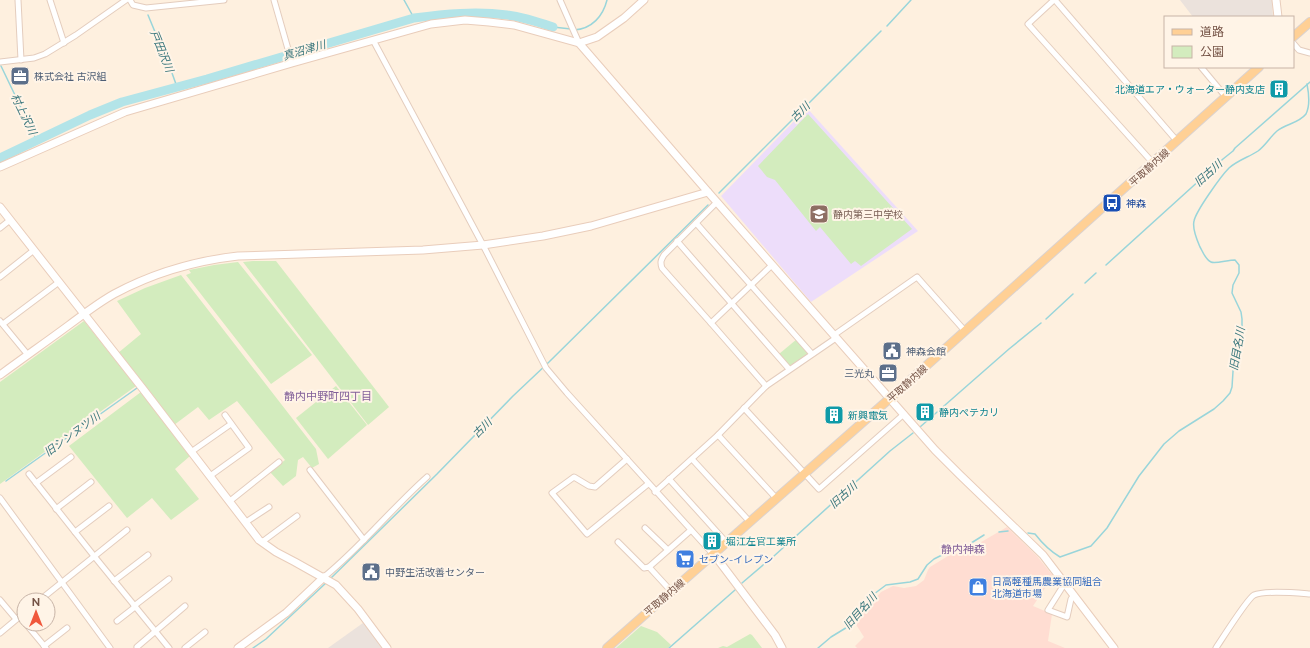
<svg xmlns="http://www.w3.org/2000/svg" width="1310" height="648" font-family="Raleway,'Noto Sans JP',sans-serif">
<rect width="100%" height="100%" fill="#fef0df"/>
<polygon fill="#ffddd2" points="1007,527 1037,556 1053,576 1033,606 1052,614 1048,641 1065,648 857,648 855,646 864,637 855,623 881,592 893,586 904,588 916,586 924,580 928,570 930,567 948,556 964,552"/>
<g fill="#ebe2dc">
<polygon points="1180,0 1272,0 1273,17 1193,17"/>
<polygon points="363,623 383,648 328,648"/>
</g>
<polygon fill="#edddfa" points="807,108 918,231 811,302 721,196"/>
<g fill="#d3ecbe">
<polygon points="808,114 912,229 861,266 855,261 851,264 820,227 816,231 775,180 767,177 758,166"/>
<polygon points="253,261 276,261 389,407 368,425 243,262"/>
<polygon points="238,262 312,355 271,384 186,275 191,273 189,270 214,265"/>
<polygon points="181,275 316,449 319,464 312,468 303,457 298,460 296,476 283,486 270,472 285,460 237,401 209,420 198,407 174,425 118,353 141,334 117,301 145,288"/>
<polygon points="84,321 136,386 0,484 0,382"/>
<polygon points="797,339 808,352 807,355 791,365 789,365 779,354"/>
<polygon points="336,386 367,425 328,459 296,418"/>
<polygon points="141,392 190,456 175,469 199,499 171,520 152,498 127,518 69,446"/>
<polygon points="641,626 657,632 671,645 668,648 616,648"/>
<polygon points="750,634 752,635 762,648 718,648 723,646 727,647"/>
</g>
<g fill="none" stroke-linecap="round" stroke-linejoin="round">
<g stroke="#99d5da" stroke-width="1.5">
<polyline points="404,0 414,18"/>
<polyline points="148,15 172,73 177,87"/>
<polyline points="887,26 911,0"/>
<polyline points="553,27 571,29"/>
<path d="M574,30C592,29 603,16 607,0"/>
<polyline points="1,66 37,141"/>
<polyline points="719,193 881,31"/>
<polyline points="1106,265 1223,159 1233,151 1235,148 1310,82"/>
<polyline points="1085,283 1096,273"/>
<polyline points="1046,319 1073,294"/>
<polyline points="920,427 1009,349 1041,323"/>
<polyline points="6,481 137,388"/>
<polyline points="999,532 1008,531"/>
<path d="M1028,533L1035,534C1042,543 1050,551 1060,557L1091,546L1107,528L1139,476L1164,444L1179,431L1214,409L1223,401L1230,393L1232,387L1234,356L1242,331V319L1241,312L1232,293L1233,285L1239,273V265L1235,260C1228,260 1215,264 1211,262C1205,259 1203,252 1200,247C1197,240 1192,229 1194,221C1196,211 1221,176 1229,168C1238,160 1249,157 1258,151C1266,145 1270,137 1277,131C1286,124 1299,123 1306,114C1310,106 1309,94 1307,84"/>
<polyline points="774,556 890,451 913,433"/>
<polyline points="330,579 437,474 513,396 549,362 708,205"/>
<polyline points="742,583 770,559"/>
<polyline points="253,648 266,639 327,582"/>
<polyline points="669,648 735,590"/>
<polyline points="818,648 831,637 849,626 874,594 886,585 910,582 918,579 927,565 934,559 950,551 968,545 984,535"/>
</g>
<path stroke="#b3e4e8" stroke-width="9" d="M0,158L90,115L122,102L207,79L414,18C445,14 476,11 507,15C523,17 538,22 553,27"/>
<g stroke="#e4cdbe" stroke-width="7">
<g id="street">
<polyline points="18,0 21,60"/>
<polyline points="50,0 64,43"/>
<polyline points="130,0 133,5 146,8 224,0"/>
<polyline points="274,0 292,63"/>
<polyline points="560,0 579,43"/>
<polyline points="1054,0 1028,24 1153,163"/>
<polyline points="1055,0 1177,141"/>
<polyline points="373,40 483,245 546,368 567,393 713,554"/>
<polyline points="1293,43 1299,50 1310,53"/>
<polyline points="0,62 34,58 45,54 76,35 126,0"/>
<polyline points="1201,67 1226,97"/>
<polyline points="696,223 812,354"/>
<polyline points="0,228 10,220"/>
<polyline points="677,241 789,369"/>
<polyline points="0,277 34,250"/>
<polyline points="0,321 28,355"/>
<path d="M711,323L662,268C660,262 661,260 664,255L717,202"/>
<polyline points="3,324 59,282"/>
<polyline points="834,335 917,277 965,331"/>
<polyline points="766,386 711,323 772,265"/>
<polyline points="744,408 819,489 904,414"/>
<polyline points="718,435 776,498"/>
<polyline points="191,452 231,424"/>
<polyline points="627,459 595,487 589,486 574,477 552,493 587,534 648,484"/>
<polyline points="692,459 750,522"/>
<polyline points="310,470 364,540"/>
<polyline points="29,474 94,556 169,648"/>
<polyline points="210,476 249,448 225,415"/>
<polyline points="669,479 726,542"/>
<polyline points="36,483 71,457"/>
<polyline points="655,492 718,435 766,386 836,338"/>
<polyline points="0,498 110,648"/>
<polyline points="230,501 279,462"/>
<polyline points="56,509 91,482"/>
<polyline points="246,522 269,507"/>
<polyline points="645,528 668,550"/>
<polyline points="75,532 109,506"/>
<polyline points="262,542 297,516"/>
<polyline points="618,542 644,568 649,567 671,591"/>
<polyline points="649,567 691,530"/>
<path d="M324,577C361,547 391,509 427,477"/>
<polyline points="114,581 148,555"/>
<polyline points="1065,583 1048,610 1067,617 1071,599 1074,595"/>
<polyline points="0,600 16,619"/>
<polyline points="40,600 127,530"/>
<polyline points="134,606 169,579"/>
<polyline points="117,621 135,607"/>
<polyline points="26,624 46,648"/>
<polyline points="0,633 24,613"/>
<polyline points="44,646 67,628"/>
<polyline points="137,647 185,606"/>
<polyline points="185,648 205,632"/>
<path d="M1216,648C1222,639 1247,599 1254,595C1265,590 1297,593 1310,594"/>
</g>
</g>
<g stroke="#e9cdbb" stroke-width="9">
<g id="secondary">
<polyline points="1276,0 1278,17"/>
<polyline points="579,43 597,37 624,18 644,0"/>
<polyline points="0,167 125,112 292,63 431,24 465,20 489,22 514,25 579,43 708,192 935,450 960,475 1043,555 1114,648"/>
<polyline points="0,207 143,389 259,540 276,552 295,562 336,585 358,609 387,648"/>
<path d="M0,375C23,358 46,342 69,325C84,314 98,303 114,294C153,273 194,261 238,256L423,250L483,245L543,236L591,226L708,192"/>
<polyline points="713,554 719,561 775,635 782,648"/>
<polyline points="238,648 286,613 324,577"/>
</g>
</g>
<g stroke="#dbd2cf" stroke-width="10">
<g id="primary">
<polyline points="1293,37 1310,22"/>
<polyline points="607,648 897,392 1259,67"/>
</g>
</g>
<use href="#street" stroke="#fff" stroke-width="5"/>
<use href="#secondary" stroke="#fff" stroke-width="7"/>
<use href="#primary" stroke="#ffd095" stroke-width="8"/>
</g>
<defs>
<g id="office-square" transform="scale(1)"><rect x="-9" y="-9" width="18" height="18" rx="4" fill="#5c6f8a" stroke="#fff4e7"/><path d="M-6-3h4V-5.5h4V-3h4V5H-6ZM-1-4.5V-3h2v-1.5ZM-6 0V1H6V0Z" fill="#fff"/></g>
<g id="building-square" transform="scale(1)"><rect x="-9" y="-9" width="18" height="18" rx="4" fill="#0f9aa8" stroke="#fff4e7"/><path d="M-4-6H4V6H1V3H-1V6H-4ZM-2.5-4.3h1.7v1.8h-1.7ZM.8-4.3h1.7v1.8H.8ZM-2.5-1h1.7V.8h-1.7ZM.8-1h1.7V.8H.8Z" fill="#fff"/></g>
<g id="bus-square" transform="scale(1)"><rect x="-9" y="-9" width="18" height="18" rx="4" fill="#1a4fb4" stroke="#fff4e7"/><path d="M-5-6H5V4H4V6H2V4H-2V6H-4V4H-5ZM-3.5-4V0h7V-4ZM-3.5 1.2v1.5H-2V1.2ZM2 1.2v1.5H3.5V1.2Z" fill="#fff"/></g>
<g id="school-square" transform="scale(1)"><rect x="-9" y="-9" width="18" height="18" rx="4" fill="#8d6e63" stroke="#fff4e7"/><path d="M0-5L7-2L0 1L-7-2ZM-4 1L0 2.5L4 1V4Q0 6-4 4Z" fill="#fff"/></g>
<g id="civic-square" transform="scale(1)"><rect x="-9" y="-9" width="18" height="18" rx="4" fill="#5c6f8a" stroke="#fff4e7"/><path d="M-.6-6.5H3V-4.5H.6V-3L4-1V1h2V6H-6V1h2V-1L-.6-3ZM-1.2 2.5V6h2.4V2.5Z" fill="#fff"/></g>
<g id="supermarket-square" transform="scale(1)"><rect x="-9" y="-9" width="18" height="18" rx="4" fill="#3f7fe0" stroke="#fff4e7"/><path d="M-6-5.5h2.5l.6 2H6L4.5 2H-2.5L-4.4-4H-6ZM-1.5 3.2a1.3 1.3 0 1 0 .1 0ZM3 3.2a1.3 1.3 0 1 0 .1 0Z" fill="#fff"/></g>
<g id="shop-square" transform="scale(1)"><rect x="-9" y="-9" width="18" height="18" rx="4" fill="#3f7fe0" stroke="#fff4e7"/><path d="M-5-2.5h2.3a2.7 3.5 0 0 1 5.4 0H5L5.5 6h-11ZM-1.5-2.5h3a1.5 2.3 0 0 0-3 0Z" fill="#fff"/></g>
</defs>
<g fill-rule="evenodd">
<use href="#office-square" x="20" y="76"/>
<use href="#building-square" x="1279" y="89"/>
<use href="#bus-square" x="1112" y="203"/>
<use href="#school-square" x="819" y="214"/>
<use href="#civic-square" x="892" y="351"/>
<use href="#office-square" x="888" y="373"/>
<use href="#building-square" x="925" y="412"/>
<use href="#building-square" x="834" y="415"/>
<use href="#building-square" x="712" y="541"/>
<use href="#supermarket-square" x="685" y="559"/>
<use href="#civic-square" x="371" y="572"/>
<use href="#shop-square" x="978" y="587"/>
</g>
<g text-anchor="middle" stroke-width="4" stroke-linejoin="round" paint-order="stroke">
<g font-size="10" fill="#4e5e75" stroke="#fff4e7" text-anchor="start">
<text x="34" y="80">株式会社 古沢組</text>
<text x="906" y="355">神森会館</text>
<text x="874" y="377" text-anchor="end">三光丸</text>
<text x="385" y="576">中野生活改善センター</text>
</g>
<g font-size="10" fill="#0d838f" stroke="#fff4e7" text-anchor="start">
<text x="1265" y="93" text-anchor="end">北海道エア・ウォーター静内支店</text>
<text x="939" y="416">静内ぺテカリ</text>
<text x="848" y="419">新興電気</text>
<text x="726" y="545">堀江左官工業所</text>
</g>
<g font-size="10" fill="#755346" stroke="#fff4e7">
<text transform="translate(1149 167) rotate(-42)" y="4">平取静内線</text>
<text transform="translate(907 383) rotate(-42)" y="4">平取静内線</text>
<text transform="translate(664 597) rotate(-41)" y="4">平取静内線</text>
</g>
<g font-size="10" fill="#164399" stroke="#fff4e7" text-anchor="start">
<text x="1126" y="207">神森</text>
</g>
<g font-size="10" fill="#785e54" stroke="#fff4e7" text-anchor="start">
<text x="833" y="218">静内第三中学校</text>
</g>
<g font-size="10" fill="#366cbe" stroke="#fff4e7" text-anchor="start">
<text x="699" y="563">セブン-イレブン</text>
<text x="992" y="585">日高軽種馬農業協同組合<tspan x="992" dy="12">北海道市場</tspan></text>
</g>
<g font-size="11" font-style="italic" fill="#39767c" stroke="#fff4e7">
<text transform="translate(304 50) rotate(-16)" y="4">真沼津川</text>
<text transform="translate(162 51) rotate(68)" y="4">戸田沢川</text>
<text transform="translate(800 112) rotate(-45)" y="4">古川</text>
<text transform="translate(24 114) rotate(64)" y="4">村上沢川</text>
<text transform="translate(1208 173) rotate(-42)" y="4">旧古川</text>
<text transform="translate(1237 349) rotate(-80)" y="4">旧目名川</text>
<text transform="translate(482 428) rotate(-45)" y="4">古川</text>
<text transform="translate(72 434) rotate(-36)" y="4">旧シンヌツ川</text>
<text transform="translate(843 495) rotate(-42)" y="4">旧古川</text>
<text transform="translate(860 611) rotate(-48)" y="4">旧目名川</text>
</g>
<g font-size="11" fill="#83619a" stroke="#fff4e7">
<text x="328" y="400">静内中野町四丁目</text>
<text x="963" y="553">静内神森</text>
</g>
</g>
<rect x="1164" y="16" width="130" height="52" fill="#fff4e7" stroke="#c8b4a7"/>
<rect x="1172" y="29" width="20" height="6" fill="#ffd095" stroke="#c8b4a7"/>
<text x="1200" y="36" font-size="12" fill="#755346">道路</text>
<rect x="1172" y="46" width="20" height="12" fill="#d3ecbe" stroke="#c8b4a7"/>
<text x="1200" y="56" font-size="12" fill="#755346">公園</text>
<g transform="translate(36 612)"><circle r="19" fill="#fff4e7" stroke="#c8b4a7"/>
<path d="M0-3L7 15L0 10L-7 15Z" fill="#f0583c"/>
<text y="-6" font-size="11" font-weight="bold" text-anchor="middle" fill="#755346">N</text>
</g>
</svg>
